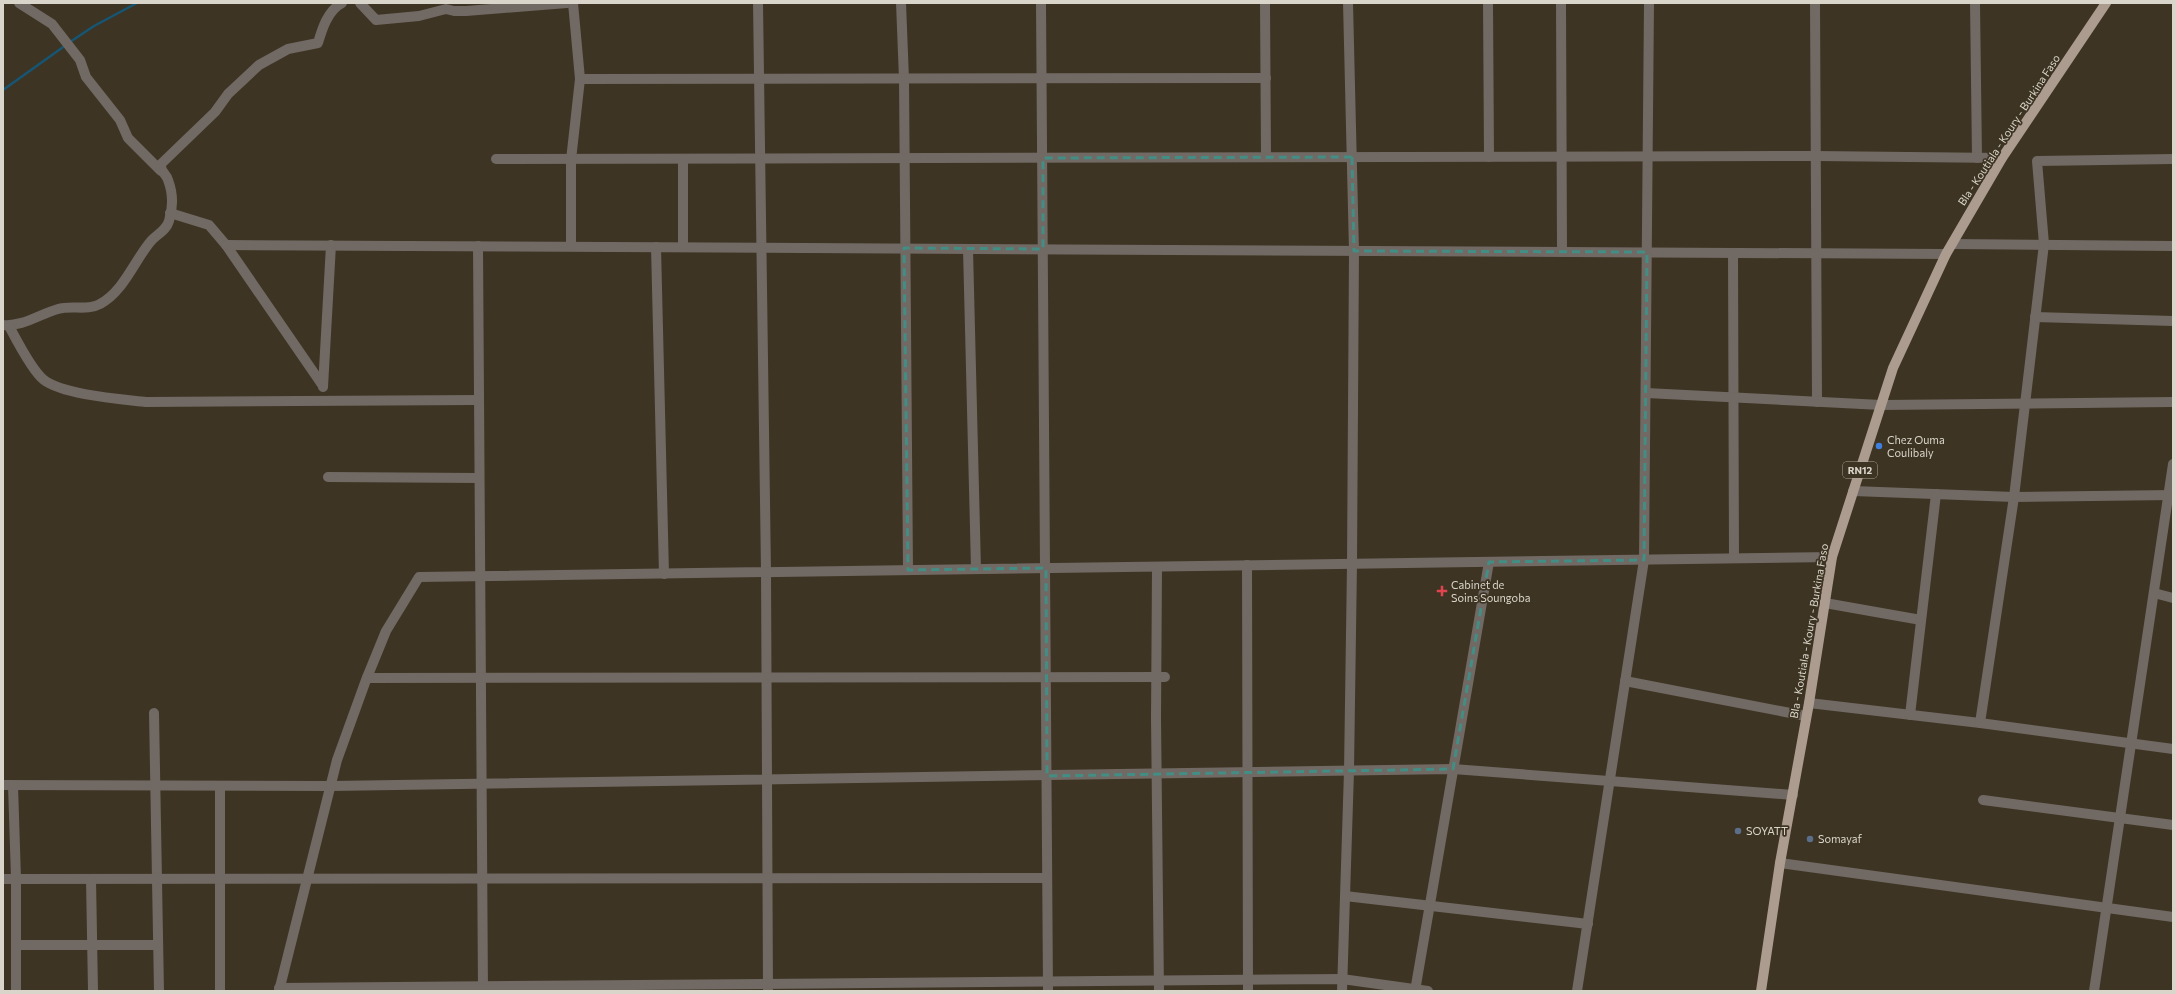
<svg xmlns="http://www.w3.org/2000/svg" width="2176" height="994" font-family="Commissioner,sans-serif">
<rect width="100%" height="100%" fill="#3d3423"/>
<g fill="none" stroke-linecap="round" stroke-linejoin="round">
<g stroke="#165674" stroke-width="2.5">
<polyline points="70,42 94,26 137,3"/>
<polyline points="3,90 66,45"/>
</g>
<g stroke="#716963" stroke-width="10">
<polyline points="19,3 52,24 80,60 86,77 120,120 128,138 161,171"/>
<polyline points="360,3 376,20 419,16 446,9 454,11 466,11 567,3"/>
<polyline points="758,3 766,572 768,991"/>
<polyline points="901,3 904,79 908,570"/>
<polyline points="1041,3 1048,991"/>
<polyline points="1265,3 1266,157"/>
<polyline points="1488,3 1489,157"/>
<polyline points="1561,3 1562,252"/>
<polyline points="1815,3 1817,402"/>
<polyline points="1975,3 1977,158"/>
<polyline points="580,79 1266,78"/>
<polyline points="496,159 1817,156 2002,158"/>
<polyline points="170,213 209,225 226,245 323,386"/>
<polyline points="1952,244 2173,246"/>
<polyline points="226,245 1946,254"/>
<polyline points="478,246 483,991"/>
<polyline points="571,246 571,160 580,79 573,3"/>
<polyline points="656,247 664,574"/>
<polyline points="683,247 683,159"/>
<polyline points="968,249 976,569"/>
<polyline points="1733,253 1734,558"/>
<polyline points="2035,317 2173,321"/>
<path d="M3,325C22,327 40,314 58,309C71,305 88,311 100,304C124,291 134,261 151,241C157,234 166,231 169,221C173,208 173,193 168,180C166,173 160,172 161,164L215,112L228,94L259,65L288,49L318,43C322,29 328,10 342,3"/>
<path d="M9,326C16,339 32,371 44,380C64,395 121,399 146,402L479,400"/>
<polyline points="323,387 331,245"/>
<polyline points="1646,393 1881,405 2173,402"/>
<polyline points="328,477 479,478"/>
<polyline points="1853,491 2014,497 2173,495"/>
<polyline points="1247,565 1248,991"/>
<polyline points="1157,567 1156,718 1159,991"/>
<polyline points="2154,593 2173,598"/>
<polyline points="1825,603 1921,620"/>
<polyline points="367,678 1165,677"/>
<polyline points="1625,681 1806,716"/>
<polyline points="1809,703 1980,723 2173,749"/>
<polyline points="154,713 159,991"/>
<polyline points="1910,715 1936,494"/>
<polyline points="1980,723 2014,497 2044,244 2037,161 2173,159"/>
<polyline points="3,785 331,786 1453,769 1793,795"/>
<polyline points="13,785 16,879 16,991"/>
<polyline points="220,786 220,991"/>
<polyline points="1983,800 2173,825"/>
<polyline points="1780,863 2173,917"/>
<polyline points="3,879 1047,878"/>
<polyline points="91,879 93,991"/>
<polyline points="1345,896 1588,924"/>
<polyline points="16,945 158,945"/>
<polyline points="279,988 1342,979 1428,991"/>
<polyline points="279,991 337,760 366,680 386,631 419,577 1832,557"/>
<polyline points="1342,991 1349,771 1352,564 1354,251 1348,3"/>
<polyline points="1415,991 1489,562"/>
<polyline points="1577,991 1644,560 1649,3"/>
<polyline points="2094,991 2173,464"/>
</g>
<polyline stroke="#ac9c90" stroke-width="10" points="1761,991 1780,863 1809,703 1832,557 1893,368 1946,254 2002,158 2106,3"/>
</g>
<path fill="none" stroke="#428e85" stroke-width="3" stroke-dasharray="8 5" stroke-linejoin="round" d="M1352,157L1354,251L1647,252L1644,560L1489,562L1453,769L1047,776L1046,568L908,570L904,248L1043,249V158Z"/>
<circle fill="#3f7fe0" stroke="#3d3423" stroke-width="1.5" cx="1879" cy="446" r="4"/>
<path fill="#e0444e" stroke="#3d3423" stroke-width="1.5" d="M1440 585h4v4h4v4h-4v4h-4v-4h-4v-4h4z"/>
<g fill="#5c6f8a" stroke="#3d3423" stroke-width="1.5">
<circle cx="1738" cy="831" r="4"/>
<circle cx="1810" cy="839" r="4"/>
</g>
<g text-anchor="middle" stroke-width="3.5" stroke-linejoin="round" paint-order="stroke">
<rect fill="#3d3423" stroke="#aba598" stroke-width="1" x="1843" y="462" width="34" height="16" rx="3"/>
<g font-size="10" font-weight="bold" fill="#dad5ca">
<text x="1860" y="474">RN12</text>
</g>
<g font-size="11" fill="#dad5ca" stroke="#3d3423">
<text transform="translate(2009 130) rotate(-57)" y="4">Bla - Koutiala - Koury - Burkina Faso</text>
<text transform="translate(1809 631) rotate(-80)" y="4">Bla - Koutiala - Koury - Burkina Faso</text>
</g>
<g font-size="11" fill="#dad5ca" stroke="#3d3423" text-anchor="start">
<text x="1887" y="444">Chez Ouma<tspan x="1887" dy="13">Coulibaly</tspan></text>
<text x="1451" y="589">Cabinet de<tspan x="1451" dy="13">Soins Soungoba</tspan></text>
<text x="1746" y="835">SOYATT</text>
<text x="1818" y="843">Somayaf</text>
</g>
</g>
<rect width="2176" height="994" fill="none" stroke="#dad5ca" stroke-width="8"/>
</svg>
